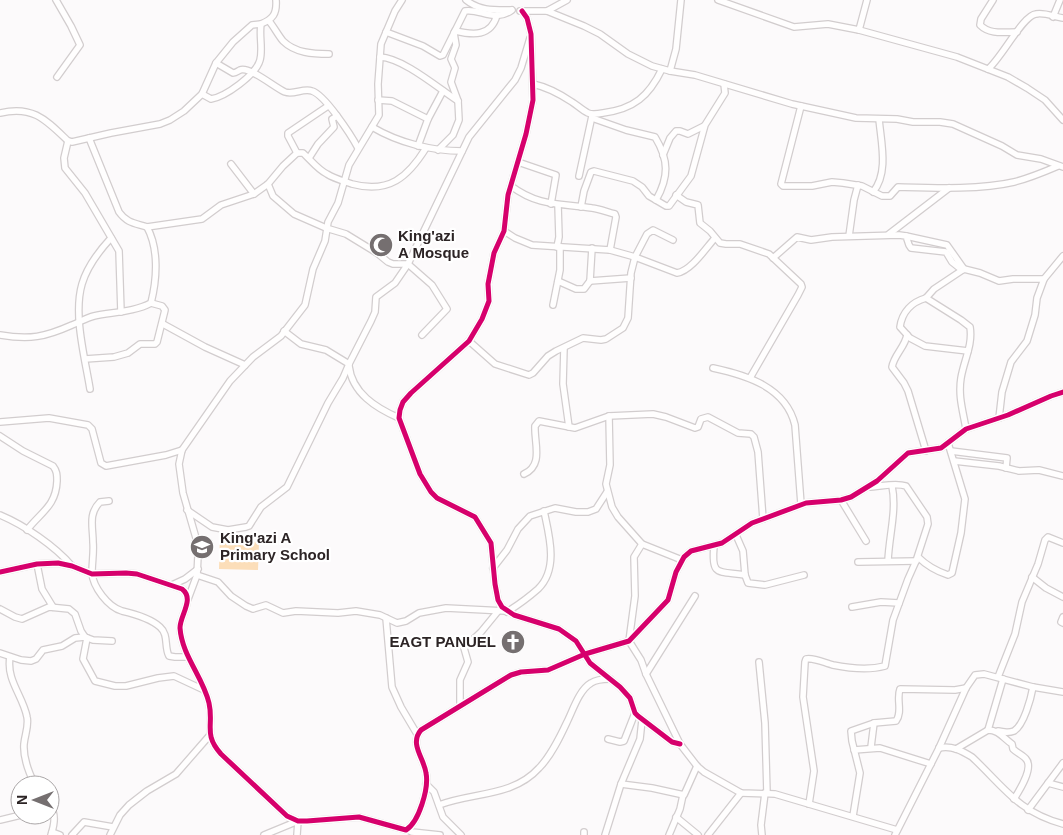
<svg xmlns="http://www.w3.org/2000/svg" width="1063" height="835" font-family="Helvetica,sans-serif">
<rect width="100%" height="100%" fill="#fcfafb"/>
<polygon fill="#fcdeb9" points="220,534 240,535 240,541 259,542 258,570 219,569"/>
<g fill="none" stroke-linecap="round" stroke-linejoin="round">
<g stroke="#d2cdce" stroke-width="8">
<g id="minor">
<polyline points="56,0 71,26 80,45 57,77"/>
<path d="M466,0C479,11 495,10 511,10"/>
<polyline points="718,0 794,27 828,24 859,30 957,57 1008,77 1027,88 1045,100 1063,120"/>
<path d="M993,0L981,19L980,25C990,35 1004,32 1017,32"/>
<polyline points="520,11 547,11 567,0"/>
<polyline points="522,11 527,18 531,34 533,100 526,134 508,195 504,231 494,253 488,284 489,301 482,319 469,341 411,393 403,402 400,410 399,418 420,474 431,492 437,498 475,517 491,543 495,584 498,600 502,607 514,615 559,629 576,641 590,663 620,687 630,698 635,713 638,716 672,742 680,744"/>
<polyline points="547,11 584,26 600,34 628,54 652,66 670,71 695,75 792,104 856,118 897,119 913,122 940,122 953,124 1002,146 1017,155 1041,159 1063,167"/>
<polyline points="1053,17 1060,0"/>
<path d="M269,21C274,27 278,35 283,41C295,53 313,54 329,54"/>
<polyline points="859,30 867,0"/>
<path d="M455,31C473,35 491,37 497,15"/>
<path d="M386,32L423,46L440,56L443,55L465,11C479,8 495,23 512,10"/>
<path d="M380,57C403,58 438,88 458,101"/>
<path d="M216,63L233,73C236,73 238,71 240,70C250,66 275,88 285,92C294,95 303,88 312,91C325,95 351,135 358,148"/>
<path d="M988,69C1001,59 1023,15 1036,14C1044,12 1055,17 1063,18"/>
<polyline points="670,71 676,49 681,0"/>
<path d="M533,84C547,87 560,94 572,102C577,105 582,110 588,113C592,115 598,114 603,113C634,109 649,96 662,69"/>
<path d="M202,94L211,99C225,97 256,75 260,60C263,49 259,36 261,24C273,19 277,14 276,0"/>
<polyline points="378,100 392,101 428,119"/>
<path d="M801,106L781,184L783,186H812L832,182L843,183L862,186L882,196H890L898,187C933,188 980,190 1014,182C1030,178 1044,172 1058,166"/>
<path d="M0,113C33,105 46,120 68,141L72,142L111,133L160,124L170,120L184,111L202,94L216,63L233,42L252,25L261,24"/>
<path d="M592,118L626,130L655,137C669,160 669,177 656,200"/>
<path d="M372,127C399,143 432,151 462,151"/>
<polyline points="68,141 64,158 65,168 85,193 119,251 121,312"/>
<polyline points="418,146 428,119 443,91"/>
<polyline points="438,150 453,135 459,120 458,101 451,82 455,68 451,59 456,45 454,33"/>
<polyline points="297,153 288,136 288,133 328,106"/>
<polyline points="663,155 670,138 676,131 680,131 688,134 704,126"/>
<polyline points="309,158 318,144 334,127 332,119 337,116"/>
<polyline points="518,162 556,175 551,204"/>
<polyline points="231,164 254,194"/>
<polyline points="579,176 592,116"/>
<polyline points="268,184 273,196 294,214 326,228 346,234 377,253 388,262 393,264 408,264 432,285 447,309 422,335"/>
<path d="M511,186C539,207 561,203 592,208C600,209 607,212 615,214L616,217L610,250"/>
<path d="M873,192C889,173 881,142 879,119"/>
<polyline points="676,195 686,202 698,205 700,223 710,231 720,243 726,244 740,244 769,254 801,284 802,287 798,295 750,378"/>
<polyline points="581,207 584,191 591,172 594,171 633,181 642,187 649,196 666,206 669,206 691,176 705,125 725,93 724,84"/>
<path d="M147,227L202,219L221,205L254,194L268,184L283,166L297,153H303C311,160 317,169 327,174C335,179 344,181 352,184C389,194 408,177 426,148"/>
<path d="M504,231L515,238L532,245L610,250L635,257L677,273C691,271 706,248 715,238"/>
<polyline points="889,234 949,188"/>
<polyline points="849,236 854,200 858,185"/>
<polyline points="906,236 947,245 964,269"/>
<polyline points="557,247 559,237 558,205"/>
<polyline points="773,258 797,237 811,240 832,237 899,235 906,236 909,245 911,248 946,252 952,262 962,270"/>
<polyline points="558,281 576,289 584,289 590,281 592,248"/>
<polyline points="590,281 631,278"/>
<path d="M926,298C912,302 902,312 900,327L910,338L925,346L968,351"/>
<polyline points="553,305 560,270 560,247"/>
<polyline points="163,324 205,347 245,365"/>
<polyline points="284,331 301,344 326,350 349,364"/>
<path d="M0,335C30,340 45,337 72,325C80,322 86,318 94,316C113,312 134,312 151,303C157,279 159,249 147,227C134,223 127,223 119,212L89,138"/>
<path d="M907,335C905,347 894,355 892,367L904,383L908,391L926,451"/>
<polyline points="469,341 495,364 529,375 533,373 548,356 556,351 583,338 601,340 606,339 623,328 628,318 631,273 635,257 647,234 653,230 673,240"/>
<polyline points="564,348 563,384 569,427"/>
<polyline points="85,359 114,357 128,353 140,344 155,344 157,342 165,310 162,306 151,303"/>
<path d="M349,366C352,393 376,408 399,418"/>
<path d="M713,368C746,375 786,387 795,425L801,504"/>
<path d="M90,389C85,358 73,315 82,284C87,267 99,251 111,238"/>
<polyline points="609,416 610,465 606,484 612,507 618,517 642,544 682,560"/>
<polyline points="999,418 1002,392 1011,362 1027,341 1035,315 1037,298 1044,279"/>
<polyline points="0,422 49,418 88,425 92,429 101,463 106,466 166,455 182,450"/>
<path d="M966,429C963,411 958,396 961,378C964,360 973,345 970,327L961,320L926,298L934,289L964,269L980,273L999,281L1013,279H1044L1063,256"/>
<path d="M0,436L23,451L53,466C57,471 57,475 57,481C56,506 41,512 27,530"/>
<polyline points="951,451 1007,458 1006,468"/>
<polyline points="954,461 999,466 1019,471 1039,470 1063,476"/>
<path d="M524,474C544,465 534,443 535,426L539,421L575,428L609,416L653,414L666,417L695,428L698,427L701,419L708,417L738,433L751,434L754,437L758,452L763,519"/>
<polyline points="841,500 866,541"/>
<path d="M109,501L100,502C88,514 93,527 93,542C94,552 92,563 92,573C93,587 108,607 122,611C135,614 150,618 160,627C169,635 164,647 169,656L175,657H187"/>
<polyline points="187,510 212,527 228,530 246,527 249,526 261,507 287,487 328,403 343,378 349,364 371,321 375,312 376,297 395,283 408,264 469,137 515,80 521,68 530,38"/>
<path d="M0,515C24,525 55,546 72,566"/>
<polyline points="736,535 743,551 745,575 748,583 765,585 804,575"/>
<polyline points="642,544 634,557 635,596 629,641 641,660 646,674 680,744 697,766 704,772 741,793 775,794 897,830"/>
<path d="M714,546C711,577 718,571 745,575"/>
<path d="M918,557C927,566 936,571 948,575L952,573L961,533L965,499L948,443"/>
<path d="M888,561C889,536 897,510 892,486"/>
<polyline points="858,562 916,561"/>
<polyline points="37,564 42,589 53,607"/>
<polyline points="493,568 507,550 518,529 530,516 555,508 576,512 588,512 596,509 607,492"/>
<path d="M0,572L37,564L58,563L72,566L92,574L126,573L137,574L182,589C195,599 180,615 180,628C182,656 203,677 209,703C214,725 203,734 221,754L287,816L298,821H307L359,817L406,830C419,822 429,788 426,773C424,758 409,744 421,730L511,675L521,672L548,670L585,654L629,641L668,600L676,572L684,557L691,551L722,543L752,523L806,503L841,500L851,497L877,481L908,453L941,448L966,429L1008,415L1051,396L1063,392"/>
<polyline points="197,575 218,582 231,596 246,606 253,609 266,605 283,613 296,611 338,613 356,611 380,615 397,623 406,621 419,613 446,608 505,611"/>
<polyline points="1032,577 1046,588 1063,597"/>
<polyline points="172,585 185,579 198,569"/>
<polyline points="188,599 197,575 198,556 196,538 183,493 179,464 182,450 230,381 253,357 281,336 305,305 313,269 325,241 328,222 338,203 349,165 379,115 378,84 381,44 395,11 402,0"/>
<polyline points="852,607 881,602 899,603"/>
<polyline points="0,609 15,617 22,619 49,607 69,609 75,614 81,631 85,637"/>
<path d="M507,612C518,605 529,597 538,589C559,569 549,535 544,511"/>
<polyline points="1063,617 1061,622 1063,623"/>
<polyline points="386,618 392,687 401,707 417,734"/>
<polyline points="87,638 83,659 95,681 115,686 126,686 158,678 174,676 204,690"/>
<polyline points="0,653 21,660 31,661 36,659 43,650 62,646 75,638 85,637 93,640 112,641"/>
<path d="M10,657C6,680 23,696 27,717C29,726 25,734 24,744C23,757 29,773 35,785"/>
<polyline points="759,662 765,723 767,793"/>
<polyline points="646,674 695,596"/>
<polyline points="998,677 1015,634 1022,602 1038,564 1045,540 1048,537 1063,543"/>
<polyline points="460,706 460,680 468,662 464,648 481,632 499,610"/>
<polyline points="988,730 1003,679"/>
<path d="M998,731C1002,732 1009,733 1014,731C1024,725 1031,698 1033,687"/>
<polyline points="608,739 620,742 624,741 635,713"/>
<polyline points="871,747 874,723"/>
<path d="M939,748C952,745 962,751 972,757C1004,787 1018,812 1063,824"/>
<path d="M956,749L988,730C999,730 1003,738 1012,744L1013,749C1017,753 1023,755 1026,759C1034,768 1019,791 1014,799"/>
<polyline points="854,750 880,748 931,764"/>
<polyline points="1048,783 1063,787"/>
<polyline points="426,784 434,792 443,817 461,835"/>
<polyline points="621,784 652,788 684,795 697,766"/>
<path d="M809,804L814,771L803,697L805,662L806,659C813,657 825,663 833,665C848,668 870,670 885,666L893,620L908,579L916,561L928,524L927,517L906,486C895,482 880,487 868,487"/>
<path d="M439,805C473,792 513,797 539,768C551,756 560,737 567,722C573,710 579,690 591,683C597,679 604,679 610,679"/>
<path d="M50,807C57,814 54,826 51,835"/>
<polyline points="1028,810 1063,763"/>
<path d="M853,816L860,773L852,741L851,731L874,723L896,721C903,712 896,699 900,689L955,690L966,688"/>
<polyline points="676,817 698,835"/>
<polyline points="0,820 21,815"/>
<polyline points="408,830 412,832 440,835"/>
<polyline points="52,832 60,835"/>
<polyline points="72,835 84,822 113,827"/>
<polyline points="110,835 120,815 129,805 147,791 176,774 210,735"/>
<polyline points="264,835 298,821 297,835"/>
<polyline points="584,835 584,832"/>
<polyline points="605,835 621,784 640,739 642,720"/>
<polyline points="669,835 680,809 683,795"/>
<polyline points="708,835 741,793"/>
<polyline points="762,835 761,825 765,793"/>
<polyline points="895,835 939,748 966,688 975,675 984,674 1033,687 1063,692"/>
</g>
</g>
<use href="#minor" stroke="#fffefe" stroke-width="5.5"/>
<g stroke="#fff" stroke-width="8">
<g id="cycleway">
<polyline points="522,11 527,18 531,34 533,100 526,134 508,195 504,231 494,253 488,284 489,301 482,319 469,341 411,393 403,402 400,410 399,418 420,474 431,492 437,498 475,517 491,543 495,584 498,600 502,607 514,615 559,629 576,641 590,663 620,687 630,698 635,713 638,716 672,742 680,744"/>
<path d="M0,572L37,564L58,563L72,566L92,574L126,573L137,574L182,589C195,599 180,615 180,628C182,656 203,677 209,703C214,725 203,734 221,754L287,816L298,821H307L359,817L406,830C419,822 429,788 426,773C424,758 409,744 421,730L511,675L521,672L548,670L585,654L629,641L668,600L676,572L684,557L691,551L722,543L752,523L806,503L841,500L851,497L877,481L908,453L941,448L966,429L1008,415L1051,396L1063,392"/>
</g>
</g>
<use href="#cycleway" stroke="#d6006c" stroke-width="5"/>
</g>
<defs>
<g id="mosque-disc" transform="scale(1.25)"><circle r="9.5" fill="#756f70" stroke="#fff"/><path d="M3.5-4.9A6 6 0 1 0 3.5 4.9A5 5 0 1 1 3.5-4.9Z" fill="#fff"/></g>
<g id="school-disc" transform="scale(1.25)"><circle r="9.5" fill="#756f70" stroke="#fff"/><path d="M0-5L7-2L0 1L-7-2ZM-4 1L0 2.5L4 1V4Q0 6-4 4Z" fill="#fff"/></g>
<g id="church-disc" transform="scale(1.25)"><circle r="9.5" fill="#756f70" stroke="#fff"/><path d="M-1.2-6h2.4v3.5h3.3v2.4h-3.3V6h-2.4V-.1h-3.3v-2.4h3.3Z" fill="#fff"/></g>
</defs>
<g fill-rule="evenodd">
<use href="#mosque-disc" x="381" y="245"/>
<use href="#school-disc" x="202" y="547"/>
<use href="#church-disc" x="513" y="642"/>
</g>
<g text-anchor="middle" stroke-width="4.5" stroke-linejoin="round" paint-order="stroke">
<g font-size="15" font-weight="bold" fill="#2c2425" stroke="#fff" text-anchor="start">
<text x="398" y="241">King'azi<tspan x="398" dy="17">A Mosque</tspan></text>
<text x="220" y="543">King'azi A<tspan x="220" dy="17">Primary School</tspan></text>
<text x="496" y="647" text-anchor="end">EAGT PANUEL</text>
</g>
</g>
<g transform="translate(35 800) rotate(270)"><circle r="24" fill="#ffffff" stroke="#aba7a8"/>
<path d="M0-4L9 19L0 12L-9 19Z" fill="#756f70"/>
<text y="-8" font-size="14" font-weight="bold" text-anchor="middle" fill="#2c2425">N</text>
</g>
</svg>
